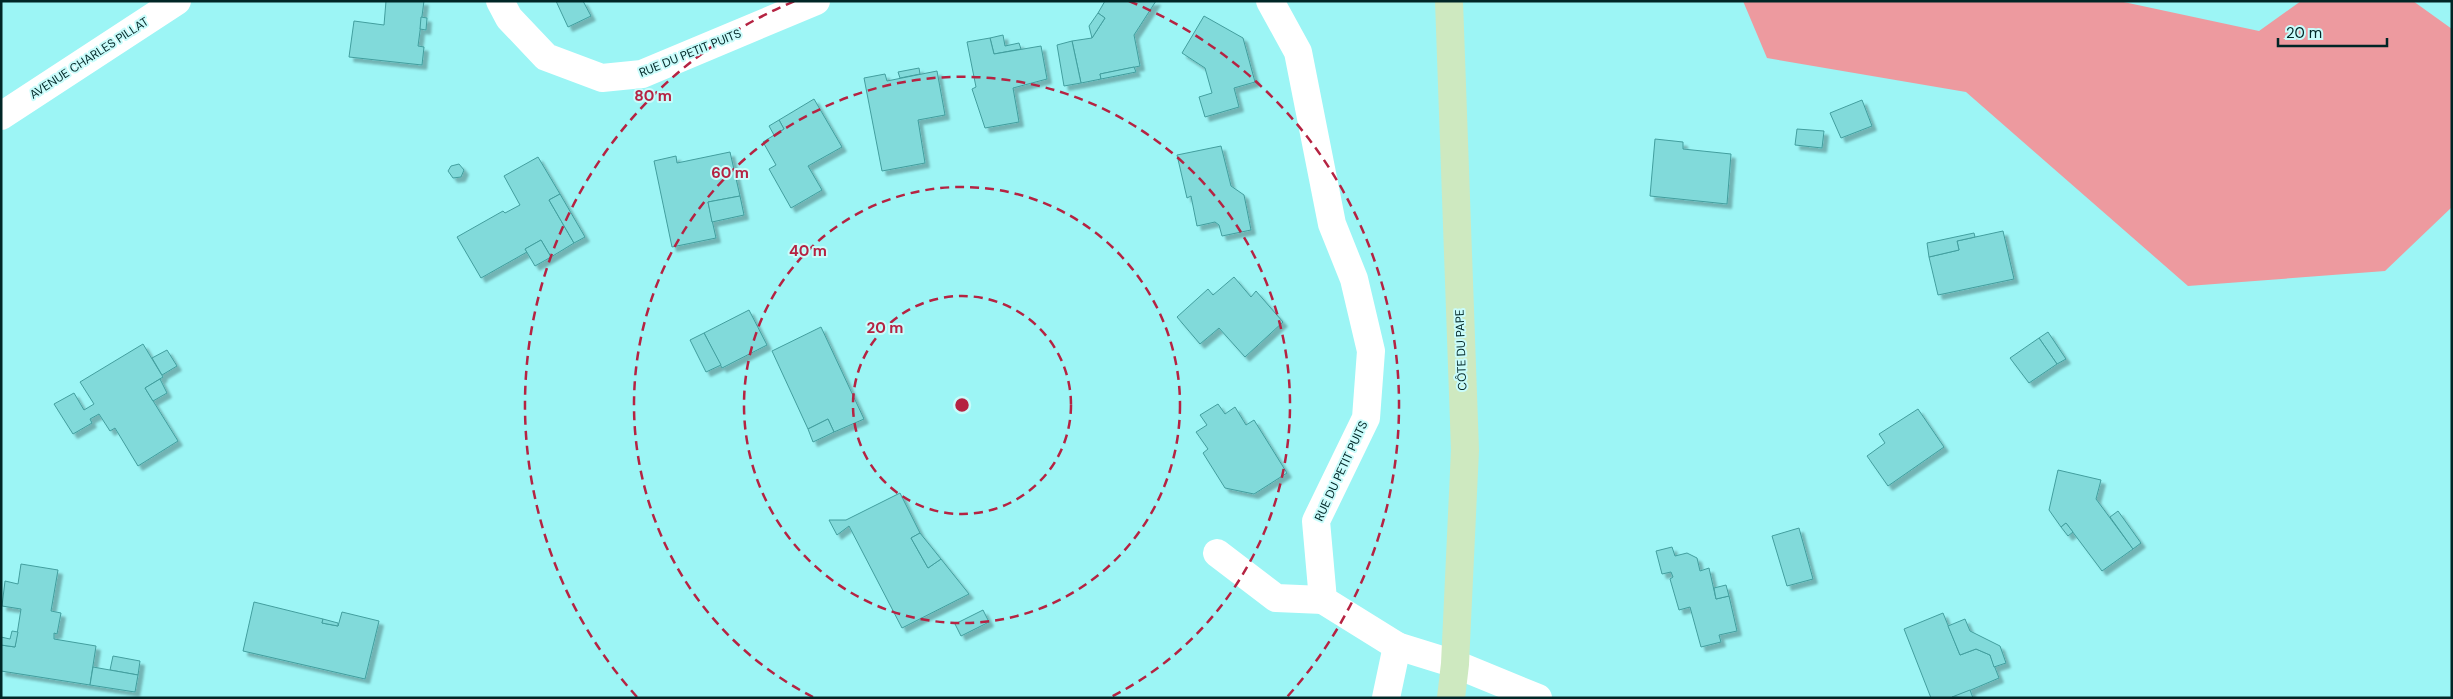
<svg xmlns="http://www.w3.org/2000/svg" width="2453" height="699" font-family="'DM Sans',sans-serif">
<defs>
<filter id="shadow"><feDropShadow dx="4.5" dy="4.5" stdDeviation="1" flood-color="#0004"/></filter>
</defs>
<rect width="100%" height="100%" fill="#9cf5f5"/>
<polygon fill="#ed9a9f" points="1743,1 2119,1 2259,31 2301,1 2413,1 2452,29 2452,207 2385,271 2188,286 1966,92 1767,58"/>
<g fill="#81dada" stroke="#429e9e" filter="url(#shadow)">
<polygon points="386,1 424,1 418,46 424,47 422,65 349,57 354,21 384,25"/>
<polygon points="556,1 583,1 591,16 568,27"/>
<polygon points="1105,1 1156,1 1134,35 1140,66 1100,74 1101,79 1081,83 1072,41 1092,38 1105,18 1098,13"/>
<polygon points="1098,13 1105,18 1092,38 1089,26"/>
<polygon points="1204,16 1243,38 1255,82 1234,88 1239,107 1205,117 1199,97 1212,93 1205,68 1182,53"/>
<polygon points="421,17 427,18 426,30 420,29"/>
<polygon points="1003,35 1005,46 1019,43 1021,49 994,54 990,38"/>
<polygon points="990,38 994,54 1041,46 1047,79 1013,88 1019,122 985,128 972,89 976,87 967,42"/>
<polygon points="1072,41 1081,83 1064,86 1057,45"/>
<polygon points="1134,67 1136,72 1101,79 1100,74"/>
<polygon points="919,68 920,74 900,78 898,72"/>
<polygon points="937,71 945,115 918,120 925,163 882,171 864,78 885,74 887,81"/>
<polygon points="814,99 842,147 808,166 822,190 791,208 769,169 776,165 763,142 784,129 779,120"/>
<polygon points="1862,100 1872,126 1841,138 1830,113"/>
<polygon points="779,120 784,129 774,135 769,126"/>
<polygon points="1797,129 1824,131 1822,148 1795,145"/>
<polygon points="1655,139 1683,142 1683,149 1731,154 1727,204 1650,196"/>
<polygon points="1221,146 1231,186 1244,195 1251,230 1222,236 1219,225 1215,222 1197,226 1191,196 1187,198 1177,155"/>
<polygon points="730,152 740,196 708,202 716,238 672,247 654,161 676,156 677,163"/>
<polygon points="538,157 560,194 549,200 574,243 551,257 541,240 525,249 527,252 481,278 457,237 503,211 505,213 520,205 504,176"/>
<polygon points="459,164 464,170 461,177 453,178 448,171 451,166"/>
<polygon points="560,194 585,237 574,243 549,200"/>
<polygon points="740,196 744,215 712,222 708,202"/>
<polygon points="2003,231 2014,279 1938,295 1929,257 1959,250 1957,241"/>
<polygon points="1974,233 1975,237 1957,241 1959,250 1929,257 1927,243"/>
<polygon points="541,240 551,257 535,266 525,249"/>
<polygon points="1234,277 1251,297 1256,291 1283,322 1245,357 1219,328 1200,344 1177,317 1208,289 1213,295"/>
<polygon points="749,310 767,345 722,368 704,333"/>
<polygon points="821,327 864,419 834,432 828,419 808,429 772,351"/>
<polygon points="2048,332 2066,359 2057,364 2039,338"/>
<polygon points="704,333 721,365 706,372 690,340"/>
<polygon points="2039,338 2057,364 2029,383 2010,358"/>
<polygon points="143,344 163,377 145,388 178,441 138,466 115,428 110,431 99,414 90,419 92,423 73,434 54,404 74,393 84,410 94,404 80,382"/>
<polygon points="167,350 177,366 162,375 152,358"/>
<polygon points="160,379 167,393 153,401 145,388"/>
<polygon points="1218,404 1225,414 1235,407 1246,425 1254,420 1287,473 1254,494 1225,488 1203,453 1208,449 1196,432 1207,425 1200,415"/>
<polygon points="1918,409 1944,447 1888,486 1867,456 1885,443 1879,434"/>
<polygon points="828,419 834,432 813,442 808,429"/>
<polygon points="2058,470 2101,480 2096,499 2133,549 2102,571 2066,523 2061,527 2049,510"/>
<polygon points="900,493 920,533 911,538 928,568 941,559 969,594 902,628 849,526 837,535 829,520 846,520"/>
<polygon points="2118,511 2141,543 2133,549 2110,517"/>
<polygon points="2066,523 2073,532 2068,536 2061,527"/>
<polygon points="1799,528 1813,579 1787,586 1772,536"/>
<polygon points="920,533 941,559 928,568 911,538"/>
<polygon points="1672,547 1675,556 1687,553 1697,558 1700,571 1709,568 1716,599 1729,596 1737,631 1719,635 1721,642 1701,647 1690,607 1679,610 1670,579 1673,577 1671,572 1662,574 1656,551"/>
<polygon points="21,564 58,570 51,611 61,613 57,634 54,633 54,639 96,646 90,685 1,671 1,645 15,647 21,609 2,606 5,581 18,584"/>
<polygon points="1726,585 1729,596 1716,599 1714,588"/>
<polygon points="254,602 323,619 322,623 338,626 342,612 379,621 365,679 243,651"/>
<polygon points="983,610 989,622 961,636 955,624"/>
<polygon points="1943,613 1960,655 1976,649 1990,655 1999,678 1952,698 1931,698 1904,629"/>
<polygon points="323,619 338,623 338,626 322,623"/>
<polygon points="1965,619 1970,631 2000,646 2006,663 1994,667 1990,655 1976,649 1960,655 1948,626"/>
<polygon points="12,631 18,632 15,647 1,645 1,637 10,639"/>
<polygon points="113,656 140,661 138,675 110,670"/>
<polygon points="93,667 138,675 135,692 90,685"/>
<polygon points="1970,690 1973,698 1952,697"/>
</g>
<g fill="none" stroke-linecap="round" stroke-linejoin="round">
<g stroke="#fff" stroke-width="28">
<polyline points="500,1 509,18 546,57 602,78 642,74 816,1"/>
<polyline points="1270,1 1298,52 1332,224 1354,279 1371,351 1366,418 1316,521 1323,600 1397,646 1455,664 1538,698"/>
<polyline points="1,116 177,1"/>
<polyline points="1217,553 1276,598 1323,600"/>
<polyline points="1386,698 1397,646"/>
</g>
<polyline stroke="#cee9c0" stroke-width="28" points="1449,1 1465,450 1455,664 1451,698"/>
</g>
<g fill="none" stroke="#b52342" stroke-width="2.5" stroke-dasharray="9 6">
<circle cx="962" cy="405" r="109"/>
<circle cx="962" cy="405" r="218"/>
<path d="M813 697A328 328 0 1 1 1111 697"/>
<path d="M637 697A437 437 0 0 1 795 1M1129 1A437 437 0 0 1 1287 697"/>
</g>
<g text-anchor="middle" stroke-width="4" stroke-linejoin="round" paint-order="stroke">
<g font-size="12" fill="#002626" stroke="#c9fcfb">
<text transform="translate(690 53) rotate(-22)" y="4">RUE DU PETIT PUITS</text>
<text transform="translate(89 58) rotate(-33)" y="4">AVENUE CHARLES PILLAT</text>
<text transform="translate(1461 350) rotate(-92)" y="4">CÔTE DU PAPE</text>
<text transform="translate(1341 471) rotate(-65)" y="4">RUE DU PETIT PUITS</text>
</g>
</g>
<circle cx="962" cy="405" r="8" fill="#b52342" stroke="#c9fcfb" stroke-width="2.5"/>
<g font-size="15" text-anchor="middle" font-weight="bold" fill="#b52342" stroke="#c9fcfb" stroke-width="4" stroke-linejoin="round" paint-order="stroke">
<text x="653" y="101">80 m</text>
<text x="730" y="178">60 m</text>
<text x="808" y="256">40 m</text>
<text x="885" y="333">20 m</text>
</g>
<rect width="2453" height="699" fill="none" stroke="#002626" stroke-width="5"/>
<path d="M2278 38v8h109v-8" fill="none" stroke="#002626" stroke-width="2.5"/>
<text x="2286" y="38" font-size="15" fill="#002626" stroke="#c9fcfb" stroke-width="4" paint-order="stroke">20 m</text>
</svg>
